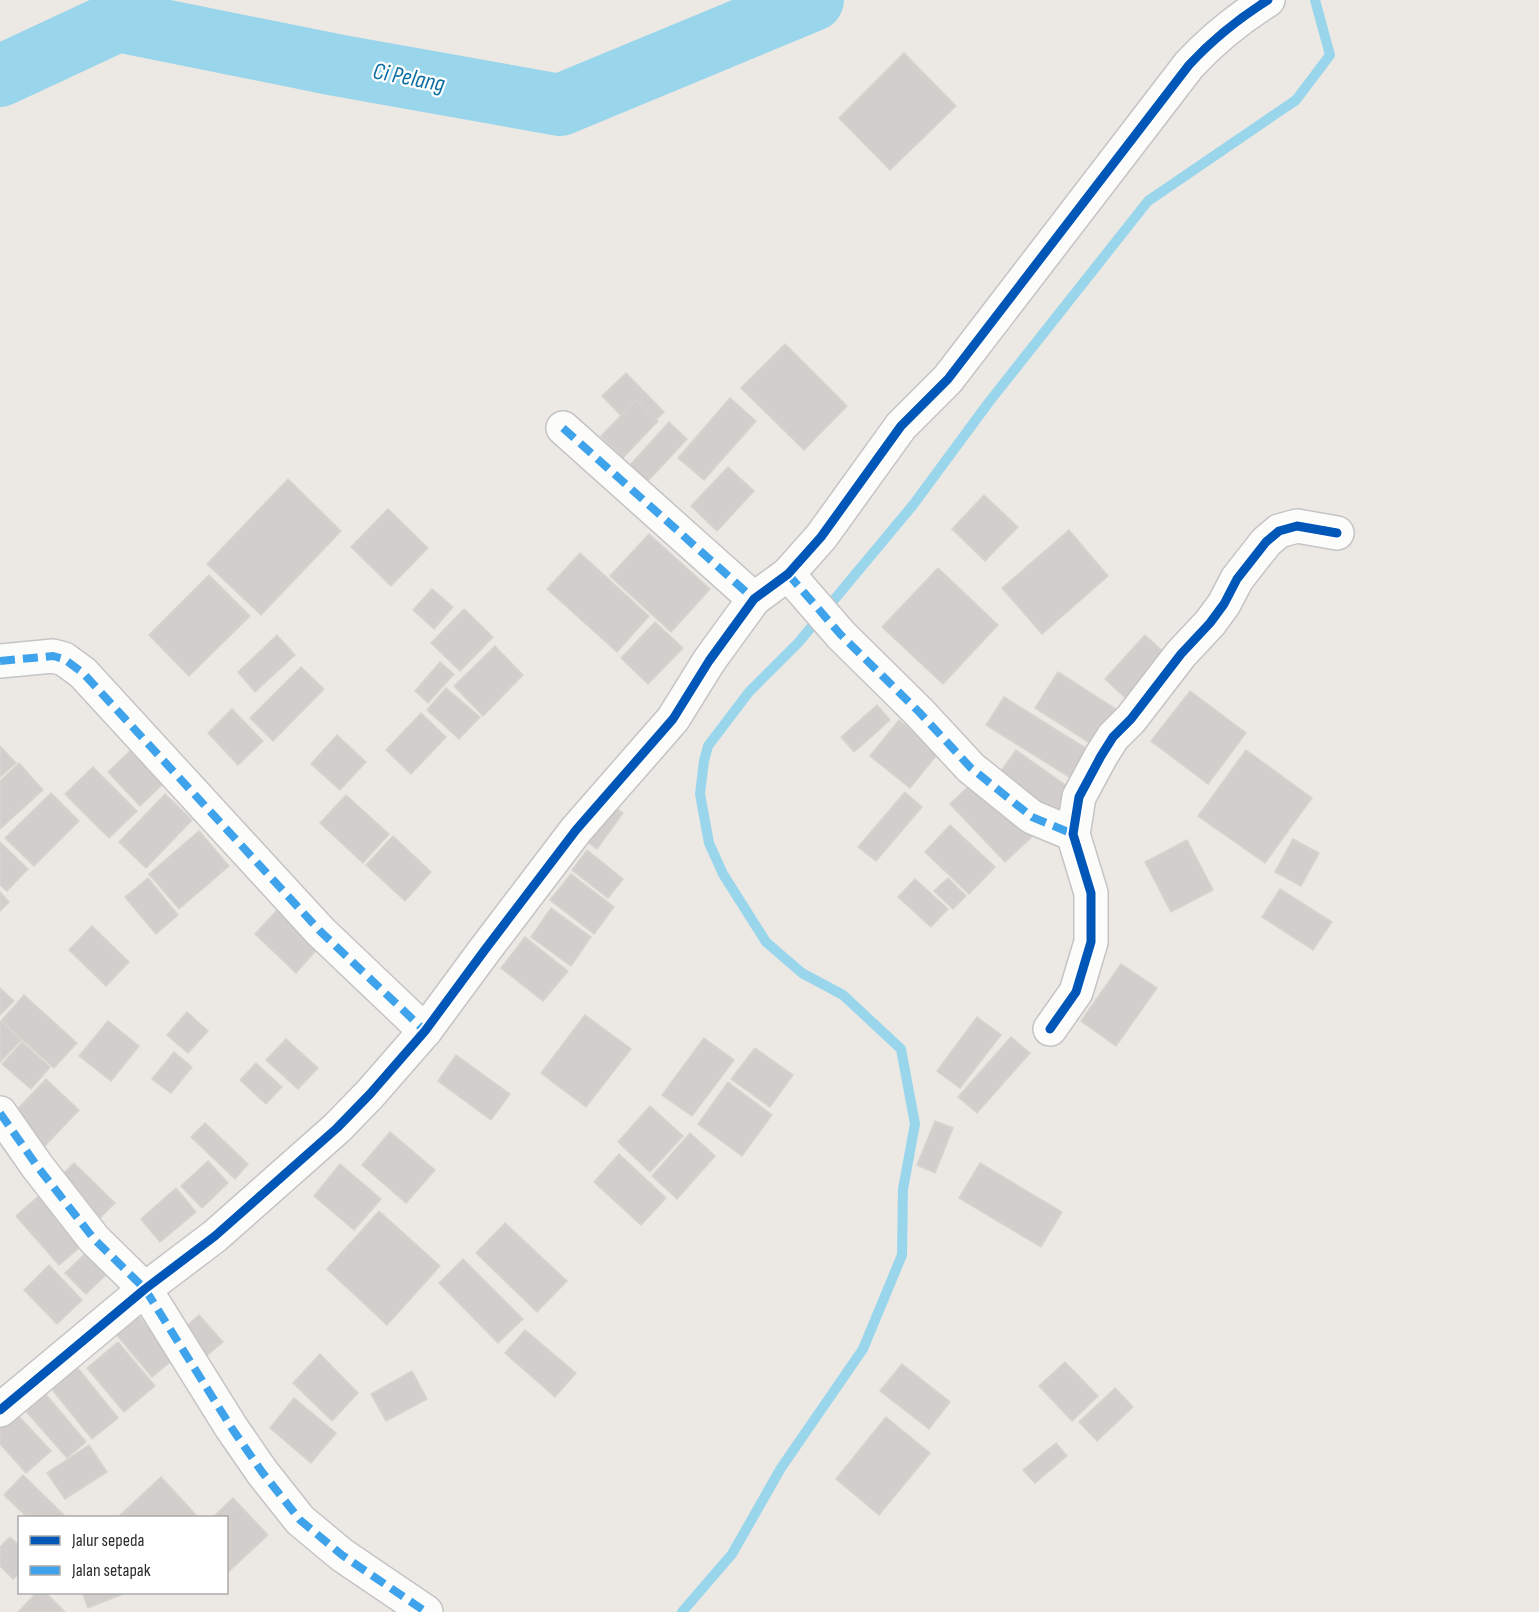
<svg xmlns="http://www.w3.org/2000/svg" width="1539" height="1612" font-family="'Sofia Sans Condensed',sans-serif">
<rect width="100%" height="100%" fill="#ece8e4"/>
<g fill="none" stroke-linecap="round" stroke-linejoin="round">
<polyline stroke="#99d6ec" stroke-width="10" points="682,1612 732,1554 781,1468 863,1349 902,1255 903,1189 915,1124 901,1049 843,995 802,973 766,942 723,874 709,843 700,794 704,761 708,746 749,692 798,643 913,505 989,402 1148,201 1296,100 1330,55 1315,0"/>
<polyline stroke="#99d6ec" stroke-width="62" points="0,76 118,21 336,65 560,105 813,0"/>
</g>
<g fill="#d1cecb" stroke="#d7d4d0" stroke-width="1.5">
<polygon points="904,53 956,106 890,170 839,118"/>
<polygon points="785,344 847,406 804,450 741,388"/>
<polygon points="626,373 664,412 640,435 602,396"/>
<polygon points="730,398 756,421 704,480 678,458"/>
<polygon points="636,400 658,421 623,458 601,436"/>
<polygon points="669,422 687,439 648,481 630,465"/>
<polygon points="728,467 754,491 717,531 691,506"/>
<polygon points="288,479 341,531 261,615 207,564"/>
<polygon points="984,495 1018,527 985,561 952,529"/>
<polygon points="388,509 428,548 391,586 351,547"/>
<polygon points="1069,530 1108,576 1042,634 1002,588"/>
<polygon points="649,534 710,589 671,632 610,576"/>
<polygon points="580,553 649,616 617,652 547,589"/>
<polygon points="938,568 998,625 943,684 882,627"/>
<polygon points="209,575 250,616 189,676 149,635"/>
<polygon points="432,589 453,607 434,629 413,610"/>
<polygon points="464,609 493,637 460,671 431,643"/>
<polygon points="655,622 683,648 648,684 621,658"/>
<polygon points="277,635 295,655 255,692 238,672"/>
<polygon points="1145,635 1172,660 1132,704 1105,679"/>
<polygon points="495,646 523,675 483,716 454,686"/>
<polygon points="440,662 454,674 428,703 415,691"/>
<polygon points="301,667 324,689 273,741 250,718"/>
<polygon points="1058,672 1122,713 1099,749 1035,708"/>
<polygon points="446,688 480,717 459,739 427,710"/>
<polygon points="1190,691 1246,733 1208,784 1151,741"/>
<polygon points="1004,697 1092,752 1074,780 986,725"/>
<polygon points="877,705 890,720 854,752 841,737"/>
<polygon points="232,709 263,741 238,765 208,733"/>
<polygon points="421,713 446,737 411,774 386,750"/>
<polygon points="899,720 939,752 910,788 870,756"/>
<polygon points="337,735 366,762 340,790 311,764"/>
<polygon points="0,746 16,763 0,777"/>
<polygon points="132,749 164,783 140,806 108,772"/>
<polygon points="1016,750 1078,794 1057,824 994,781"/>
<polygon points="1246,750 1312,798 1265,863 1198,816"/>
<polygon points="19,763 43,790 0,829 0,781"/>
<polygon points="93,767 137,811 109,838 65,794"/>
<polygon points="977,778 1033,836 1005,862 950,804"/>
<polygon points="905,792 922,807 876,861 858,847"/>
<polygon points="51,793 79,821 34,866 5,838"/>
<polygon points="165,794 192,820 146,868 119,842"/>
<polygon points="346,795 389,834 363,863 320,823"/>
<polygon points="604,800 623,813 597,849 578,835"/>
<polygon points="950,825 995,867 969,894 925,852"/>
<polygon points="199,831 229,866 179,909 149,874"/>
<polygon points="393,836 431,872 405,901 366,865"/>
<polygon points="1293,839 1319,853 1301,886 1275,872"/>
<polygon points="1187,840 1213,890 1171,912 1145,862"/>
<polygon points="0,842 28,869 7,891 0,885"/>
<polygon points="587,850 623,879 608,898 572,870"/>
<polygon points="571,874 614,907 594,934 550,900"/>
<polygon points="148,878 178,915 156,934 125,897"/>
<polygon points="948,878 966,896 953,909 934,891"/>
<polygon points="915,879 948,909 931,927 898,897"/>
<polygon points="1280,889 1332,922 1313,950 1262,917"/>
<polygon points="0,892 9,902 0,911"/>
<polygon points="551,908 591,937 571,966 531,937"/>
<polygon points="278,909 319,947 296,973 255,934"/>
<polygon points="92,926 129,962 106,986 69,950"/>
<polygon points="525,937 568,971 543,1001 501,968"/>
<polygon points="1121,964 1157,988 1116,1046 1081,1021"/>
<polygon points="0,988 14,1001 0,1015"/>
<polygon points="24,995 77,1043 54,1068 1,1021"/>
<polygon points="187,1012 208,1031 188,1053 167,1035"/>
<polygon points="585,1015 631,1049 586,1107 541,1073"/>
<polygon points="977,1017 1001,1035 960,1088 937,1071"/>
<polygon points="1,1021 21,1040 0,1062 0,1022"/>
<polygon points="108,1021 139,1046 111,1081 79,1056"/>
<polygon points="1011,1037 1030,1053 977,1113 958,1097"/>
<polygon points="704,1038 734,1060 692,1116 662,1095"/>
<polygon points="286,1039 318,1068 298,1089 266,1060"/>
<polygon points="22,1042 50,1067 31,1089 2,1064"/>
<polygon points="755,1048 793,1075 770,1107 731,1079"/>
<polygon points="174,1052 192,1067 171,1093 152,1079"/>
<polygon points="456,1055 510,1094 491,1120 438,1081"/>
<polygon points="256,1063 282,1087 266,1104 240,1080"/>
<polygon points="46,1079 79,1110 42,1149 9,1118"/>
<polygon points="728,1082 772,1115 742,1156 698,1124"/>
<polygon points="650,1106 683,1136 650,1172 618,1142"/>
<polygon points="935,1121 953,1128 935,1173 917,1165"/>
<polygon points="205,1123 248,1164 235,1179 191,1137"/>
<polygon points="390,1132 435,1170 406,1203 362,1165"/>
<polygon points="690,1133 715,1156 677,1199 652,1176"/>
<polygon points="619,1154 666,1198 641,1225 594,1182"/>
<polygon points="208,1161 228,1183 202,1208 181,1186"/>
<polygon points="74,1163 115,1203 96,1222 55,1182"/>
<polygon points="980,1163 1062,1212 1041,1247 959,1198"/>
<polygon points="340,1164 381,1199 354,1230 314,1196"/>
<polygon points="176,1188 196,1212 160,1242 141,1219"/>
<polygon points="43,1192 86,1242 59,1265 16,1216"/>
<polygon points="379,1211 440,1266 387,1325 327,1269"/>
<polygon points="505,1223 567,1281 537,1312 476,1253"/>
<polygon points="90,1249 111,1270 86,1294 65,1273"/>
<polygon points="463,1259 523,1319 498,1343 439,1283"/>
<polygon points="49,1265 82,1300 57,1324 24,1290"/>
<polygon points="132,1308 174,1359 152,1377 110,1327"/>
<polygon points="199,1315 223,1342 203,1359 181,1331"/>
<polygon points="525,1330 576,1373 555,1397 505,1353"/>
<polygon points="118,1342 155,1386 124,1412 87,1368"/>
<polygon points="320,1354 358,1393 332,1421 293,1383"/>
<polygon points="1065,1362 1098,1396 1072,1421 1039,1386"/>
<polygon points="902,1364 950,1402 929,1429 880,1391"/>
<polygon points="77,1367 118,1418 92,1439 51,1388"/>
<polygon points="412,1371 427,1399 386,1421 371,1394"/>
<polygon points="38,1385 86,1442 67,1458 18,1402"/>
<polygon points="1115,1388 1133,1407 1097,1441 1079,1422"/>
<polygon points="294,1398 336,1433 311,1463 270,1428"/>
<polygon points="17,1414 51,1451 26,1473 0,1444 0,1429"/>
<polygon points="886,1417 930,1453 879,1515 836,1479"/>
<polygon points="1056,1443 1067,1456 1035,1483 1023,1470"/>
<polygon points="89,1445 107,1472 65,1499 47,1473"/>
<polygon points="23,1475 67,1518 28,1518 4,1495"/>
<polygon points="161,1477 197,1516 195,1518 117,1518"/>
<polygon points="233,1498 268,1535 226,1574 226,1518 212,1518"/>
<polygon points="10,1537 20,1546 20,1573 13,1579 0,1566 0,1547"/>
<polygon points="37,1592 45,1592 65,1612 18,1612"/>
<polygon points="82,1592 128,1592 88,1608"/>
</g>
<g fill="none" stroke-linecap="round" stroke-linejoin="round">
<g stroke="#c5c4c5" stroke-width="36">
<g id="minor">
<polyline points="563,428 754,599"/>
<polyline points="788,574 841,635 919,712 971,768 1032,817 1073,834"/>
<polyline points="0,661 53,656 64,659 83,673 320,931 425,1031"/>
<polyline points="1050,1029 1076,992 1091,942 1091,893 1073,834 1079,797 1101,756 1113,737 1131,719 1181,654 1210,623 1224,604 1237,579 1266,542 1279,531 1297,526 1337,533"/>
<polyline points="0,1113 37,1166 94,1239 145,1289 231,1427 262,1472 300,1520 342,1555 426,1612"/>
<path d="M0,1410L145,1289L215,1236L337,1128L370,1094L425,1031L484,951L576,830L673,719L709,661L754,599L788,574L821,537L901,426L948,379L1189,65C1213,39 1238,19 1268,0"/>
</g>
</g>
<use href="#minor" stroke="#fcfcfb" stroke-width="33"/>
<g stroke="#3ea3eb" stroke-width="8" stroke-dasharray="15 8" stroke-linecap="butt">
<polyline points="563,428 754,599"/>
<polyline points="788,574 841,635 919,712 971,768 1032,817 1073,834"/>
<polyline points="0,661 53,656 64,659 83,673 320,931 425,1031"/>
<polyline points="0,1113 37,1166 94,1239 145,1289 231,1427 262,1472 300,1520 342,1555 426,1612"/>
</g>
<g stroke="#fff" stroke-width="13">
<g id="cycleway">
<polyline points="1050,1029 1076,992 1091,942 1091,893 1073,834 1079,797 1101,756 1113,737 1131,719 1181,654 1210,623 1224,604 1237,579 1266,542 1279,531 1297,526 1337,533"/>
<path d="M0,1410L145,1289L215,1236L337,1128L370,1094L425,1031L484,951L576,830L673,719L709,661L754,599L788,574L821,537L901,426L948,379L1189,65C1213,39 1238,19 1268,0"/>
</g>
</g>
<use href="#cycleway" stroke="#0057b8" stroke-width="9"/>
</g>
<g text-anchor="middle" stroke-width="4.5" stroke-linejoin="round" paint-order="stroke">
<g font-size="24" font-style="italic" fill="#0d6fa3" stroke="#fff">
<text transform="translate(409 77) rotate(11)" y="8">Ci Pelang</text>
</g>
</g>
<rect x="18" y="1516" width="210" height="78" fill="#ffffff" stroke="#ababab" stroke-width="1.5"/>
<rect x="30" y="1536" width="30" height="9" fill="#0057b8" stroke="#ababab" stroke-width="1.5"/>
<text x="72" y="1546" font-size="18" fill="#2e2e2e">Jalur sepeda</text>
<rect x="30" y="1566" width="30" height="9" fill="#3ea3eb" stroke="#ababab" stroke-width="1.5"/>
<text x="72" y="1576" font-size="18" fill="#2e2e2e">Jalan setapak</text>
</svg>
